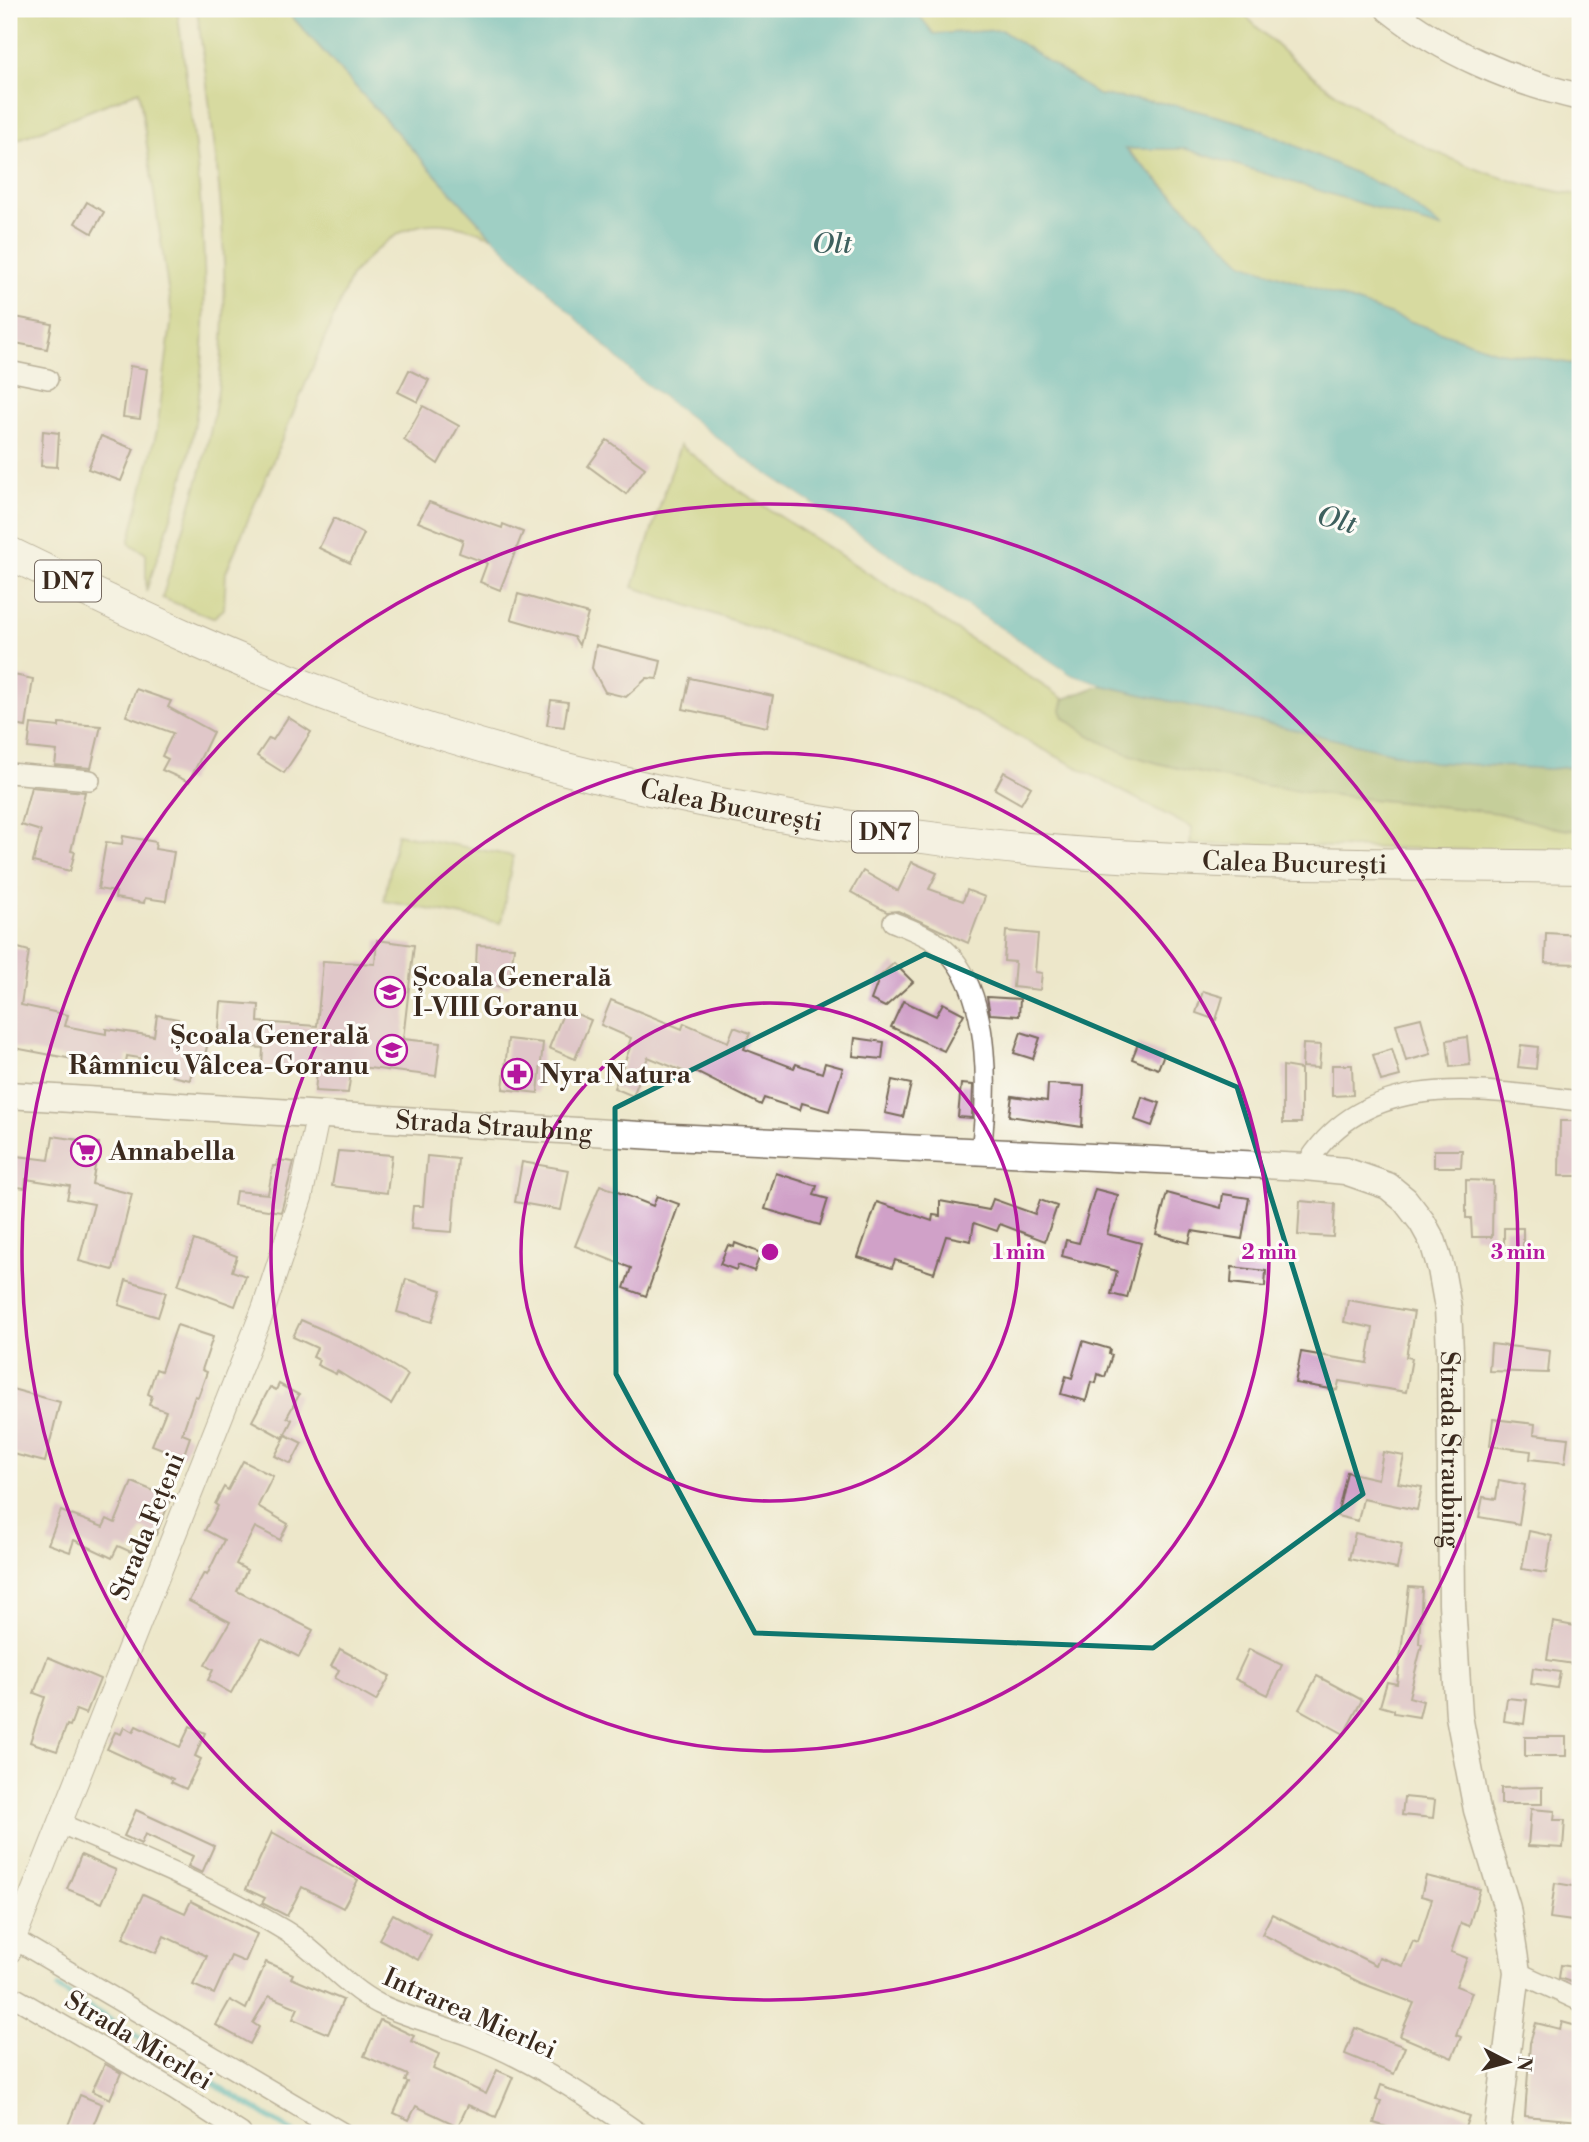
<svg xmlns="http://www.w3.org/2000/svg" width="1589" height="2142" font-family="'Libre Bodoni',serif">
<rect width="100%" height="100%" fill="#fdfcf7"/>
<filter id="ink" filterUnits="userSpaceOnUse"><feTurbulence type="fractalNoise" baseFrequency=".0143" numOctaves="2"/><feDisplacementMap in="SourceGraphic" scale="14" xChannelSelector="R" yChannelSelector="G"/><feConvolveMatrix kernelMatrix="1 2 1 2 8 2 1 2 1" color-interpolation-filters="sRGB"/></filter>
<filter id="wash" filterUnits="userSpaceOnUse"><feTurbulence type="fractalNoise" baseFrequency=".00686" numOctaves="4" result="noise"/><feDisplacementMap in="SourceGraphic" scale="28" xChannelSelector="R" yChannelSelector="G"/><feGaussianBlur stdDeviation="1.57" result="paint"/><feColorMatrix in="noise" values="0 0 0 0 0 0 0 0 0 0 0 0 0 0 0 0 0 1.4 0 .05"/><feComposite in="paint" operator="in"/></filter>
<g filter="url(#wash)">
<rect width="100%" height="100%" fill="#ede7cb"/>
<g fill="#bdcb6d" stroke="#7c7a46" stroke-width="2">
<path d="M9,9H177C197,157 221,306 189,455C179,501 160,547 146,592V554L129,543L157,430L172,316L139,91L9,143Z"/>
<path d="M197,9H285L493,238C429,209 395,225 351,276L226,572L224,609L213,618L162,598C184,524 212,450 220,373C234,253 212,128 197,9Z"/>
<path d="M914,9H1239C1328,102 1451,178 1580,195V365L1495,351L1243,263L1125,148L1186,149L1440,228L1394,191L1250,125L1171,104L1098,95L1001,30L934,34Z"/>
<path d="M680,445L731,485L1064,699L1061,710L1064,717C1110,756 1168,767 1226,778C1316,796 1402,801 1491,812C1521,816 1551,831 1580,830V852L1190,844L1192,828L916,682L633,587Z"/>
<polygon points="397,834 513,856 501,923 384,901"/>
</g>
<path fill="#96af60" stroke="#686c3f" stroke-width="2" d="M1101,685L1433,762L1549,769L1580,766V830C1551,831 1521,816 1491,812C1402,801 1315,796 1226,778C1168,767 1110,756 1064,717L1061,710L1064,699Z"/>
<polygon fill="#42b1bd" stroke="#3e6e6e" stroke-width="2" points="285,9 914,9 934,34 1001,30 1098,95 1171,104 1250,125 1394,191 1443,229 1186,149 1125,149 1243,263 1495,351 1580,365 1580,766 1549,769 1433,762 1101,685 1071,675 747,461 636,377 493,238"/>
<polygon fill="#ede7cb" points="485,235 493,238 636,377 747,461 1071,675 1101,685 1096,687 1069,678 745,464 633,379"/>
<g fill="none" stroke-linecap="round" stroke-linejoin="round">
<polyline stroke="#42b1bd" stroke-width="6" points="58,1988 294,2133"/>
</g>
<g id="blocks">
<g fill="#d0a1c8">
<polygon points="87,202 104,212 92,233 75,223"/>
<polygon points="15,317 52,324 47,349 10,342"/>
<polygon points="130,366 147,369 140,419 123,417"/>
<polygon points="409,370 429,380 418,402 398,392"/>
<polygon points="423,406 459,426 438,464 404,440"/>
<polygon points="43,431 59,433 57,467 41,466"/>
<polygon points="101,436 134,449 121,481 88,469"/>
<polygon points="607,440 645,468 626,494 588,466"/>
<polygon points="429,502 502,528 503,524 523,532 500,590 480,582 487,563 459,553 463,540 418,522"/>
<polygon points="334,518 364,534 350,563 319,548"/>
<polygon points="518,594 588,614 579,645 574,637 511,619"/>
<polygon points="596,645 661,661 657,679 647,678 626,697 605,692 592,668"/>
<polygon points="9,674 33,679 26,727 9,724"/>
<polygon points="690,678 773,696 767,727 683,709"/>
<polygon points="136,689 171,701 168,707 213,732 189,782 162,770 168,759 162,756 173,733 126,716"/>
<polygon points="551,700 568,702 564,727 547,725"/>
<polygon points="288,717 311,732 284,773 257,756 269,738 273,740"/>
<polygon points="59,723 101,726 91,768 55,765 57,751 28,748 31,724 59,727"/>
<polygon points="1004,772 1031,787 1021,804 995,789"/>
<polygon points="31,787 85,792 71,851 75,852 70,871 33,862 41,831 21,825"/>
<polygon points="123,836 156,842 155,849 174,852 166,901 145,898 144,903 115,898 116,892 98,889 106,842 122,844"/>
<polygon points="912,862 937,873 929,889 963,901 967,890 985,897 968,943 898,911 887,912 851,892 863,871 898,891"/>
<polygon points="1006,931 1038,934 1035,972 1042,973 1040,990 1013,987 1015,962 1004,961"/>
<polygon points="1546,933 1580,935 1580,964 1545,963"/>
<polygon points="377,940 414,945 403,1039 440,1043 436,1076 352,1066 348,1093 315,1091 317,1072 262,1067 263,1048 218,1044 221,1002 259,1005 258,1022 317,1026 323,961 375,964"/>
<polygon points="477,945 514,947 509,987 475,985"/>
<polygon points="11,946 29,951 21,1005 68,1015 65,1026 106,1034 106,1029 154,1036 157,1015 178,1019 176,1029 209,1036 203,1066 193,1064 190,1080 172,1076 174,1064 127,1056 125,1069 9,1047"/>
<polygon points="894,963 913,982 885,1007 871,1000 880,976"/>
<polygon points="1203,991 1223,997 1216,1020 1196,1013"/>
<polygon points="987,997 1020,999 1019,1016 990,1014"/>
<polygon points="611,1000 682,1029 684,1023 728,1042 734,1027 750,1033 744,1049 794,1068 796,1064 822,1073 825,1063 843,1068 829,1111 802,1103 800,1110 764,1098 761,1105 692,1070 690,1074 648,1057 633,1096 614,1088 630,1048 628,1047 631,1038 601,1025"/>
<polygon points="903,1001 936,1016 943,1003 964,1014 944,1051 891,1027"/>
<polygon points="565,1009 591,1020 575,1059 549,1048"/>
<polygon points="1421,1018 1431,1054 1406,1061 1396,1024"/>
<polygon points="1021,1032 1040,1038 1033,1059 1014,1053"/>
<polygon points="1467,1037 1470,1065 1450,1067 1447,1040"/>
<polygon points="855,1038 884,1042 882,1059 853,1056"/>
<polygon points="508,1039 543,1043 538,1093 503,1089"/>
<polygon points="1138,1044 1164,1054 1158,1069 1132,1059"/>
<polygon points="1303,1044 1321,1045 1319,1068 1302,1067"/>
<polygon points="1521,1045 1538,1047 1536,1069 1518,1067"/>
<polygon points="1392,1049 1400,1076 1381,1081 1373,1055"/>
<polygon points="1332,1065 1352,1065 1353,1095 1332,1096"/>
<polygon points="1283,1066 1301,1069 1301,1123 1283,1123"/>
<polygon points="892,1080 911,1084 903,1117 885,1113"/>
<polygon points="961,1084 973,1085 972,1118 958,1117"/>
<polygon points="1048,1084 1084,1086 1082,1127 1009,1116 1012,1096 1047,1101"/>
<polygon points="1142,1097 1160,1103 1152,1126 1135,1120"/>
<polygon points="1560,1121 1580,1121 1580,1176 1559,1176"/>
<polygon points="53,1136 99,1143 92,1184 132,1194 113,1270 79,1261 94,1204 67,1199 70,1186 26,1179 25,1188 9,1186 9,1155 49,1160"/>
<polygon points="1434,1150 1462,1150 1461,1167 1434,1167"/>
<polygon points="338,1151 392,1155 387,1193 332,1186"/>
<polygon points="427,1156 458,1159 452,1232 411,1229 413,1206 423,1206"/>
<polygon points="278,1160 294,1162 281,1212 234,1205 236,1191 268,1194 273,1166 277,1166"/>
<polygon points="522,1162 569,1170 561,1210 515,1202"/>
<polygon points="776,1173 817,1186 814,1195 828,1199 820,1225 765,1209"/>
<polygon points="1466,1180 1493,1181 1492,1237 1472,1237 1471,1218 1466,1218"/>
<polygon points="600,1185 653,1206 657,1196 679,1204 646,1296 624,1288 631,1268 575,1246"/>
<polygon points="1095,1189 1118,1195 1107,1234 1141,1243 1127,1298 1111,1294 1117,1271 1062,1256 1066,1240 1079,1243"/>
<polygon points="1167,1193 1221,1208 1223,1194 1249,1198 1242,1239 1192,1231 1189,1243 1156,1234"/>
<polygon points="993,1199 1035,1214 1040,1200 1057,1206 1045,1241 1000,1224 997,1231 974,1223 971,1241 946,1236 934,1273 895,1260 892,1268 858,1257 877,1202 932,1221 933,1215 940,1216 940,1201 989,1210"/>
<polygon points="1300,1201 1335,1204 1333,1237 1298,1235"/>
<rect x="1504" y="1228" width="19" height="24"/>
<polygon points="194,1240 237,1256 232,1271 246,1276 235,1306 178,1285"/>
<polygon points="735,1243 761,1253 754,1271 738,1265 736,1270 720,1264 728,1245 734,1247"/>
<polygon points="1232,1267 1266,1271 1265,1287 1231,1283"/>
<polygon points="406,1279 442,1290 432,1322 397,1312"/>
<polygon points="126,1280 166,1292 158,1317 119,1305"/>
<polygon points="1348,1300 1414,1312 1406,1357 1412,1358 1406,1392 1339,1381 1337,1390 1295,1383 1301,1352 1367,1363 1373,1328 1344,1322"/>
<polygon points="301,1320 362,1347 408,1375 391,1404 337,1371 336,1374 317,1365 319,1360 313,1357 317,1348 293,1337"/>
<polygon points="177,1325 213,1337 202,1370 207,1372 198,1397 195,1396 182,1434 190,1437 183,1457 152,1445 166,1411 149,1405 152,1396 148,1394 156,1369 161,1371"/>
<polygon points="1083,1341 1110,1349 1109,1354 1112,1355 1105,1377 1098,1374 1096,1383 1091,1382 1086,1401 1061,1394 1066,1376 1072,1378"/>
<polygon points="1491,1344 1550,1351 1548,1373 1489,1371"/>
<polygon points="279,1384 299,1395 287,1417 292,1420 283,1438 252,1421 270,1387 276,1390"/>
<polygon points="12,1389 60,1402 45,1462 9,1453 9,1401"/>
<polygon points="1493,1419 1535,1424 1534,1434 1568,1438 1565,1463 1530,1459 1531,1451 1490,1446"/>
<polygon points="286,1435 302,1443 291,1464 275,1456"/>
<polygon points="1383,1452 1404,1456 1398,1483 1422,1487 1417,1510 1363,1499 1358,1521 1337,1516 1347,1472 1378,1479"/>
<polygon points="243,1461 273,1476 258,1506 288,1524 280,1540 255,1527 236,1564 247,1570 237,1591 313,1630 299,1657 262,1638 231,1693 208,1680 213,1670 205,1665 230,1622 189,1601 204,1573 207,1575 224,1540 205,1530 218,1506 215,1504 224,1487 228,1490"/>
<polygon points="1499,1480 1525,1485 1519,1524 1479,1517 1483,1497 1496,1499"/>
<polygon points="132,1482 171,1498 156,1535 142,1529 131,1552 118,1546 112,1558 74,1540 70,1552 48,1544 61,1511 103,1527 107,1519 115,1523"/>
<polygon points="1529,1531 1552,1536 1546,1573 1522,1569"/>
<polygon points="1355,1533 1402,1544 1397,1569 1349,1559"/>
<polygon points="1409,1587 1422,1588 1419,1644 1422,1644 1409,1697 1423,1701 1419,1717 1394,1713 1394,1710 1380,1706 1387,1682 1397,1684"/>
<polygon points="1553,1622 1580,1627 1580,1665 1547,1660"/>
<polygon points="340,1649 390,1676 376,1701 335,1678 339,1670 331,1666"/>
<polygon points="1249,1649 1282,1665 1268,1695 1235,1679"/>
<polygon points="48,1657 100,1679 86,1714 76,1710 70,1726 67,1725 57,1751 30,1742 45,1697 34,1693"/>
<polygon points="1533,1668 1560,1672 1557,1688 1531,1684"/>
<polygon points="1317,1676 1362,1700 1344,1734 1299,1709"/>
<polygon points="1507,1698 1527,1700 1524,1724 1504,1721"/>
<polygon points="136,1726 180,1747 190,1726 205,1733 195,1756 201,1759 186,1789 171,1782 173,1779 107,1749 115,1732 121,1734 124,1727 133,1732"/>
<rect x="1525" y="1737" width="41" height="19"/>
<polygon points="1542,1787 1542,1804 1501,1804 1501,1788"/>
<polygon points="1404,1797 1435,1800 1433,1818 1402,1815"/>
<polygon points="1531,1809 1555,1811 1554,1820 1565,1820 1563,1848 1528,1846"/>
<polygon points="136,1810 214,1846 202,1873 188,1866 193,1856 145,1834 141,1844 124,1836"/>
<polygon points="272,1832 358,1880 343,1908 302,1887 287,1916 262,1903 265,1898 246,1889"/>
<polygon points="81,1855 116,1870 102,1903 67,1889"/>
<polygon points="1426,1876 1480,1889 1469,1926 1461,1923 1451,1952 1467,1958 1456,1986 1472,1992 1456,2035 1461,2037 1452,2058 1400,2036 1414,2003 1361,1983 1262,1934 1272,1914 1376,1965 1379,1957 1403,1966 1413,1941 1418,1943 1432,1899 1421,1896"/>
<polygon points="1555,1883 1580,1887 1580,1922 1550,1918"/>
<polygon points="143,1894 185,1913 191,1901 257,1934 245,1962 231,1956 214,1994 193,1985 207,1956 164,1936 156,1953 123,1938"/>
<polygon points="393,1914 431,1935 418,1960 379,1939"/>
<polygon points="266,1962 293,1974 291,1978 343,2000 328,2034 293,2019 298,2008 269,1996 253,2023 259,2027 250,2044 216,2025 230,2000 246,2009"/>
<polygon points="1561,1965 1580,1968 1580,1985 1559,1978"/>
<polygon points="380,2020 414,2036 411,2041 439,2054 433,2069 486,2094 497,2070 513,2077 496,2117 468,2105 458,2126 416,2106 409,2120 394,2113 408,2082 405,2081 408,2075 364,2056"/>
<polygon points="1562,2022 1580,2027 1580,2121 1525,2116 1530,2043 1536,2023 1560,2029"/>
<polygon points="1355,2028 1405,2047 1394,2074 1345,2054"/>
<polygon points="105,2064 121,2073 110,2099 92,2091"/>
<polygon points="1381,2085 1469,2116 1463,2133 1406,2133 1374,2123 1381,2101 1376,2100"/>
<polygon points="80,2095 102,2104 90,2133 65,2133"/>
</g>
</g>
</g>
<g filter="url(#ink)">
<use href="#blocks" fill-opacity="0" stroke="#796c5b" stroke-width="2"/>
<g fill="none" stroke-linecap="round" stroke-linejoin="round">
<g stroke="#796c5b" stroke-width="22">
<g id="minor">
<polyline points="9,371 48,379"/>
<polyline points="9,773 90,780"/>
<path d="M893,922C915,931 938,939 953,958C991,1005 988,1094 981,1151"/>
<path d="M1305,1167C1364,1066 1484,1090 1580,1101"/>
<path d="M59,1823C134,1856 213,1887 284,1930C319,1951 342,1985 379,2004C408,2018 440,2025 469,2036C530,2059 586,2096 639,2133"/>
<polyline points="9,1936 343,2133"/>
<polyline points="1517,1972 1580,2001"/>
<polyline points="9,1994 174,2090 241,2133"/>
</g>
</g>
<g stroke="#796c5b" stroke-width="25">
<polyline id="tertiary" points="9,1952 264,1308 301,1196 318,1115"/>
</g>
<g stroke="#796c5b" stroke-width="29">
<g id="secondary">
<path d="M1389,9C1443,52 1514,82 1580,97"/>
<path id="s1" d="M9,1095L671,1137L1305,1167L1345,1171L1388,1186L1405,1200L1422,1222L1433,1242L1441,1269L1448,1308L1450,1352L1452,1604L1459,1716L1477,1810L1507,1908L1517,1972L1497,2133"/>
</g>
</g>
<g stroke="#796c5b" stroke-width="34">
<g id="trunk">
<path id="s2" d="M9,553C128,611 249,669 375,712C559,775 752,816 946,840C1156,867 1369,863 1580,867"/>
</g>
</g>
<use href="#minor" stroke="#fff" stroke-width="19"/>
<use href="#tertiary" stroke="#fff" stroke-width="23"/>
<use href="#secondary" stroke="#fff" stroke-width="26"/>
<use href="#trunk" stroke="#fff" stroke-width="32"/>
</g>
</g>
<path d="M0 0H1589V2142H0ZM925,954L1237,1087L1363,1494L1153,1648L755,1633L616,1374L615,1108Z" fill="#ede7cb" fill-opacity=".55" fill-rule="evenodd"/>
<path fill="none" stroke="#0f766e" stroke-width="5" stroke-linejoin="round" d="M925,954L1237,1087L1363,1494L1153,1648L755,1633L616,1374L615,1108Z"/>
<g fill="none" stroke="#b5179e" stroke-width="3.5">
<circle cx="770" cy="1252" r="249"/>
<circle cx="770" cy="1252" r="499"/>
<circle cx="770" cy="1252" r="748"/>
</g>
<defs>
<g id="school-ring" transform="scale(1.575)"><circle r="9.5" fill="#fdfcf7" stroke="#b5179e" stroke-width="1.5"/><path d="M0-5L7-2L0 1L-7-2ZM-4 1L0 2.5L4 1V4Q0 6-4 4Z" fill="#b5179e"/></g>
<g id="pharmacy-ring" transform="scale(1.575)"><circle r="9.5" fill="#fdfcf7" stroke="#b5179e" stroke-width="1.5"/><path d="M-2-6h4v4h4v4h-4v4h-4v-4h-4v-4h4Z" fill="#b5179e"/></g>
<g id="supermarket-ring" transform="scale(1.575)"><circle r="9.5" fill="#fdfcf7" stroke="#b5179e" stroke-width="1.5"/><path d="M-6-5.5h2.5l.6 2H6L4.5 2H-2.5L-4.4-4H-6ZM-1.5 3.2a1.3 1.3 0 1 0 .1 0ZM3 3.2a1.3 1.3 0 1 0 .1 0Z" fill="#b5179e"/></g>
</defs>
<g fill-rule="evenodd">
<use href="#school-ring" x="390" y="992"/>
<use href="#school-ring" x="392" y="1050"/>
<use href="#pharmacy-ring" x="517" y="1074"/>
<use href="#supermarket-ring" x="86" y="1151"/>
</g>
<g text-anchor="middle" stroke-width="6" stroke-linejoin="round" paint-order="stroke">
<g fill="#fdfcf7" stroke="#75695f" stroke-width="2">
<rect x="35" y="560.5" width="66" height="41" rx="5"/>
<rect x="852" y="811.5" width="66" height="41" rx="5"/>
</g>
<g font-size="24" font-weight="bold" fill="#3b2a1e">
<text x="68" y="589">DN7</text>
<text x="885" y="840">DN7</text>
</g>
<g font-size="26" fill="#3b2a1e" stroke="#fdfcf7">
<text dy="9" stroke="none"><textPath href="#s2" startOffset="768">Calea București</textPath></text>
<text dy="9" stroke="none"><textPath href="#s2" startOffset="1335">Calea București</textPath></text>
<text dy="9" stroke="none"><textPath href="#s1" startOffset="486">Strada Straubing</textPath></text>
<text dy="9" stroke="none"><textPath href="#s1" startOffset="1666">Strada Straubing</textPath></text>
<text transform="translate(147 1526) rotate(-68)" y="9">Strada Fețeni</text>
<text transform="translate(470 2013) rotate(24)" y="9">Intrarea Mierlei</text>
<text transform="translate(139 2040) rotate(31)" y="9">Strada Mierlei</text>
</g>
<g font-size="26" font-weight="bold" fill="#3b2a1e" stroke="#fdfcf7" text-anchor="start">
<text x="413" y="986">Școala Generală<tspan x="413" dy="30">I-VIII Goranu</tspan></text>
<text x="369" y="1044" text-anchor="end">Școala Generală<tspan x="369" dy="30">Râmnicu Vâlcea-Goranu</tspan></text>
<text x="540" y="1083">Nyra Natura</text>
<text x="109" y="1160">Annabella</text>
</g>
<g font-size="28" font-style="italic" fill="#3e605e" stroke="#fdfcf7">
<text x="832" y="253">Olt</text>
<text transform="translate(1337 519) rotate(15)" y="10">Olt</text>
</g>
</g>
<circle cx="770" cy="1252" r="10" fill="#b5179e" stroke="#fdfcf7" stroke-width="3.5"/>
<g font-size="21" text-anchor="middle" font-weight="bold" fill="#b5179e" stroke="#fdfcf7" stroke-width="6" stroke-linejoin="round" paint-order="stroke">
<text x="1019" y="1259">1 min</text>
<text x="1269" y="1259">2 min</text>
<text x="1518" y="1259">3 min</text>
</g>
<rect width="1589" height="2142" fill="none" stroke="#fdfcf7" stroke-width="35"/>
<g transform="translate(1508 2062) rotate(96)" stroke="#fdfcf7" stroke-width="5" paint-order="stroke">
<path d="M0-5L12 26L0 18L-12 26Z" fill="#3b2a1e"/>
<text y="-10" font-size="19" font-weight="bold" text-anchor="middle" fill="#3b2a1e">N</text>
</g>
</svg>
